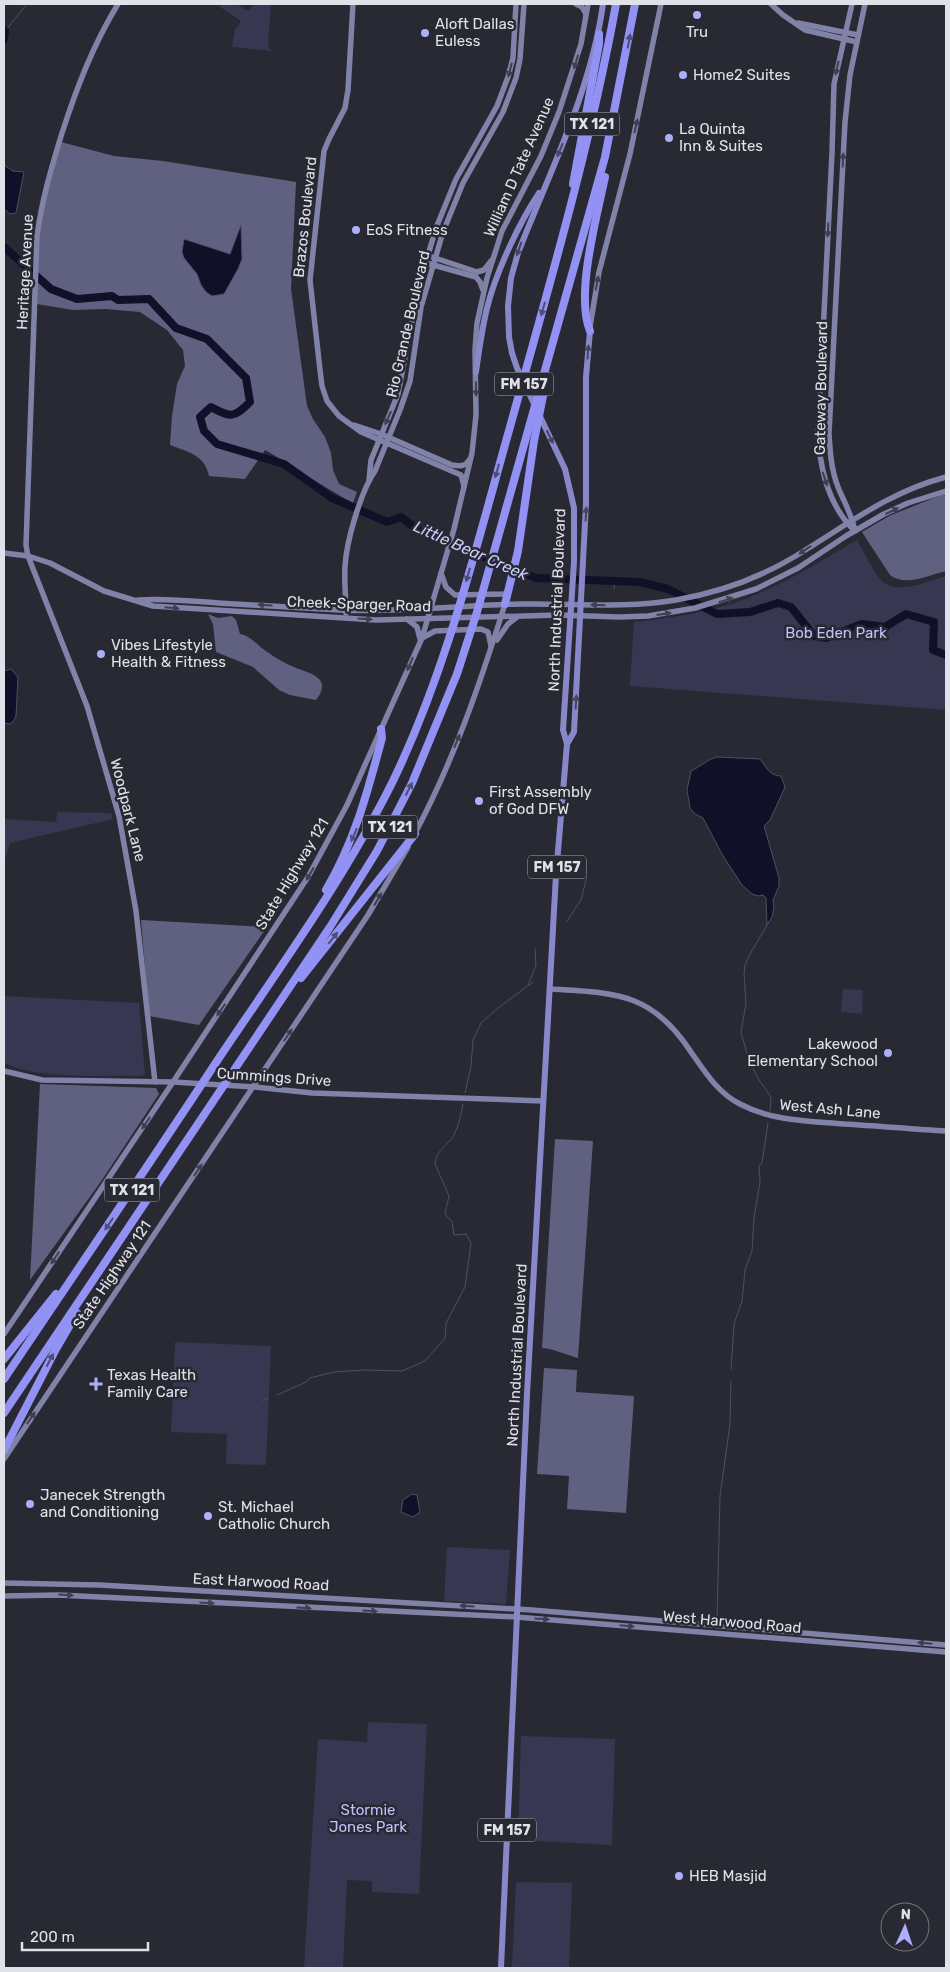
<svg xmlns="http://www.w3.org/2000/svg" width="950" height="1972" font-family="Rubik,sans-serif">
<rect width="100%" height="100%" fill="#292934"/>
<g fill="#373751">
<polygon points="222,4 236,4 248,11 254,4 271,4 268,45 272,51 232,47 235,30 241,21 220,7"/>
<path d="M857,540C862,549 876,576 883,582C900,595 928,581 946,576V710L630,686L634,622C672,618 712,612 748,598C786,583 821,561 857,540Z"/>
<polygon points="57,812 111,813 113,819 10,843 4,863 4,819 56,822"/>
<polygon points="843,989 863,990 862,1014 841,1012"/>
<path d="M4,996L139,1003L145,1074L142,1076C100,1075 42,1080 4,1063Z"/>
<polygon points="175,1342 271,1346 266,1465 226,1464 227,1434 171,1432"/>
<polygon points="447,1547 510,1550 506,1604 444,1601"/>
<polygon points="368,1722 427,1724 419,1894 372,1892 372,1881 347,1880 343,1968 304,1968 318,1739 367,1742"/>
<polygon points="521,1736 615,1739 612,1845 518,1840"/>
<polygon points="516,1882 572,1883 569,1968 512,1968"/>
</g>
<g fill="#606181">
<path d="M61,142L114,156L163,161L296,182L291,289L307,406L313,419L325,437L331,453L333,470L339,484L357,492L353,503C323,487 295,467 265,450L245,479L209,476C205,455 188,452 170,445L172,416L177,384L185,366L183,350L167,330L140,312L105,309L73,310L37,304L39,237L42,210Z"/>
<path d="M946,493V571C930,575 905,587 890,575L862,532L889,516Z"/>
<path d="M208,614L218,618L232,616L236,620L240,634C251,636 257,645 266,651C274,657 284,663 294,667C302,671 312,672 319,679C325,685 321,694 316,700L290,695L279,690L253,667L216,652L213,624Z"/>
<polygon points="141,920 267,927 199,1025 149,1016"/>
<polygon points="40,1084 156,1088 159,1094 102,1180 30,1280"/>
<path d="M555,1139L593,1141L578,1358C566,1355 555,1349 542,1348Z"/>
<polygon points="544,1368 577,1370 576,1392 634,1396 626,1513 567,1509 569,1476 537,1474"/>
</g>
<g fill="#111029" stroke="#4f4f63">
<polygon points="4,165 13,171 24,172 16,213 10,214 4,209"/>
<polygon points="241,225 242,259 238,269 224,294 212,296 206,292 201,285 197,274 184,258 182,252 184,239 230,254"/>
<polygon points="11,669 18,677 16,716 13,722 9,724 4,723 4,671"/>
<path d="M717,757L760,759C766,767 770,776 781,776L785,787L770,820L764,826L779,878V886L773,900L774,907L772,917L767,925L766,898L763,895L759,896L752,894L742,885L723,856L703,818L695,814L690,808L687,790L691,771C700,767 708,759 717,757Z"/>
<polygon points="412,1494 417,1495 420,1512 413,1517 401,1512 403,1500"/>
</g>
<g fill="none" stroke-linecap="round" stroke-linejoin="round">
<g stroke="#4f4f63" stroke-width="1">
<polyline points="5,31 27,4"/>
<polyline points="614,589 615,581"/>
<polyline points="567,921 581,900 587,876"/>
<polyline points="767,925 750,954 745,965 744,973 746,1004 741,1032 749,1061 759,1080 771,1097 770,1111"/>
<polyline points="528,985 536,966 535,949"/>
<polyline points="465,1093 471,1066 473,1040 481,1023 498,1008 533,982"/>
<polyline points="731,1369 734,1324 742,1301 745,1270 752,1251 754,1218 760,1182 759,1166 762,1163 768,1123"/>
<path d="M277,1395L306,1382L310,1378L334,1372L365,1370L402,1371L425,1361L445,1338L446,1323L465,1287L471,1243L466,1234L454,1235L452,1222L445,1214L449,1196L435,1164C436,1149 448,1146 454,1135C459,1126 461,1113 463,1104"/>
<polyline points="263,1401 268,1398"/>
<polyline points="717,1619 720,1496 730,1424 731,1381"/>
</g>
<g stroke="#111029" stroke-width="8">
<polyline points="4,30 5,31 4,39"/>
<path d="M4,247L51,289L77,299L112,296L118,300L149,299L176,328L207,339L246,378L250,402C234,418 231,418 211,407L200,417L204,431L217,444L284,464L332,498L387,522L401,517L419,531L536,578L640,582L668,589L717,614L750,612L778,603L791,607L814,636L826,638L862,624L885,627L906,614L934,622L933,650L946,655"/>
</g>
<g stroke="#8182a8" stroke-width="5.5">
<path d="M118,4C93,45 77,87 62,133C51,169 42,199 37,236L26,545L28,556L87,706L119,816L136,911L155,1082"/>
<polyline points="353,4 348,90 345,108 329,139 324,151 310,280 320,370 322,386 327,401 339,416 361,432 461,475 464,486"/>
<polyline points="576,4 582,7 586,14"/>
<polyline points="771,4 783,15 805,30 857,42"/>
<path d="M852,4L834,84L832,153L818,434C820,469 828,506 855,531"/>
<polyline points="798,23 858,35"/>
<polyline points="432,257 477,272 484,270 491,261"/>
<polyline points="430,264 476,277 480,282 483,290"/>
<polyline points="590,327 599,272 630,154 661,4"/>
<path d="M354,425L381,434L452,465C459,466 466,467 469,460"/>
<polyline points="369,480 371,460 398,394 418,289 436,228 456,179 497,106 508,77 513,58 516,4"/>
<path d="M855,531C852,515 844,502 838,487C831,469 830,451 829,433L845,122L850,75L865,4"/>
<polyline points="4,553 28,556 50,563 104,591 153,606 376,620 559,615 619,617 648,616 695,608 756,589 798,568 846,536 884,514 908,503 946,491"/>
<polyline points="441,573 446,587 455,595 504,594 509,591"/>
<path d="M138,600C164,598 192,601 218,603C259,605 299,608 340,610C400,613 461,605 521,604C573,603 624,609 676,600C716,593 759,578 794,557C844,527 888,492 946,477"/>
<path d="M346,613C346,598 344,582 345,567C346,542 361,491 375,471L400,410L410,381L421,307L443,232L463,183L503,112L516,78L520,59L524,4"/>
<polyline points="407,619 417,627 420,639"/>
<polyline points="422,638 435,631 481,629 488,632 491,646"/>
<polyline points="497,640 508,624 517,617"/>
<path d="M413,837C453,763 480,684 505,604"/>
<path d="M550,989C615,993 652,992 691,1052C705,1072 718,1093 740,1104C772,1121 809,1121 844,1124C878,1126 912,1129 946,1131"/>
<polyline points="4,1071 42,1080 173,1082 255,1087 312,1093 543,1101"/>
<polyline points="4,1334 173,1082 308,877 347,805 422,638 454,529 472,453 476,415 475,350 477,323 487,278 502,231 541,156 559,112 581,44 588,4"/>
<polyline points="4,1459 368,915 408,847"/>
<polyline points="4,1583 100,1585 532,1610 946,1645"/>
<polyline points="4,1596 58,1595 516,1617 946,1652"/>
</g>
<g stroke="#8888c8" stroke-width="6">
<path d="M476,372C479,350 482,329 487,308C496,272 519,223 539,193"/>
<path d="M567,744L563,730L574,562V508L565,469L517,368L512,353L509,337L508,306L511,278L518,253C550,171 591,91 603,4"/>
<polyline points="501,1968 527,1394 556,875 567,744 574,732 586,504 586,377 590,331"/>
</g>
<g stroke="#9291f4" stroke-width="8">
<polyline points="573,184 599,44 599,34"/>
<path d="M590,331C575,295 597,216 605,177"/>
<polyline points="505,604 518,551 534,441 545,386"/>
<path d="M326,890C355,840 367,794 382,738L381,729"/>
<polyline points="301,978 415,834"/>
<polyline points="4,1359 56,1294"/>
<path d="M4,1379C75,1273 147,1168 217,1061C278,970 343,881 392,783C447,670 476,547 510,427C549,286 590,147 616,4"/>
<polyline points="4,1413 330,927 377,851 412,783 457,674 477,612 605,157 635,4"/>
<polyline points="4,1450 56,1349 77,1313"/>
</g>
</g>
<defs><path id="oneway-solid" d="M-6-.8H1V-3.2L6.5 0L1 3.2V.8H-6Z" transform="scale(1.25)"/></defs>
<g fill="#4e4d77">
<use href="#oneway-solid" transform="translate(629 41) rotate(-80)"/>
<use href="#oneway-solid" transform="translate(543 309) rotate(106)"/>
<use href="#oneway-solid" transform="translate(497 471) rotate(106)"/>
<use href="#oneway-solid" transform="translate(468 575) rotate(106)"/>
<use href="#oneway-solid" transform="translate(409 789) rotate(-63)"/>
<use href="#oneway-solid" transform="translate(354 835) rotate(113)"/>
<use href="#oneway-solid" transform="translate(333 938) rotate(-52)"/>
<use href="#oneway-solid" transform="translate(109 1224) rotate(124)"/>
<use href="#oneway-solid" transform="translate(50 1360) rotate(-63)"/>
</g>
<g fill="#3f3f51">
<use href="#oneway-solid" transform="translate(576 62) rotate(106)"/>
<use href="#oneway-solid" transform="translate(837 68) rotate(103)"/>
<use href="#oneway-solid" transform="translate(510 70) rotate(104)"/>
<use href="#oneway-solid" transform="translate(636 126) rotate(-77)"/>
<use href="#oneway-solid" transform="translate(843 160) rotate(-87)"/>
<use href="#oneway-solid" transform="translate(828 230) rotate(93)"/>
<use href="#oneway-solid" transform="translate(597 283) rotate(-79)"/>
<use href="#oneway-solid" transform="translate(476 389) rotate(89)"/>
<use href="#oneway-solid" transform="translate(388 418) rotate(114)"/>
<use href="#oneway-solid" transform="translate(825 479) rotate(71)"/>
<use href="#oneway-solid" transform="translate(892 511) rotate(-25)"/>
<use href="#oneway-solid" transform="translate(805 550) rotate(147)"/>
<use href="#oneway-solid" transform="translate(726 600) rotate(-17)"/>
<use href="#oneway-solid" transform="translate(265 605) rotate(-177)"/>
<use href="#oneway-solid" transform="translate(598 605) rotate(-179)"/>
<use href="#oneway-solid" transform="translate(172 608) rotate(5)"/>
<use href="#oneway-solid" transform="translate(664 614) rotate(-8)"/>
<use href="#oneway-solid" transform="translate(365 619) rotate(3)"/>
<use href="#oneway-solid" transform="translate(410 664) rotate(114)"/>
<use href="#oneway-solid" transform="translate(457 741) rotate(-67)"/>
<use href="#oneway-solid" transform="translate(310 874) rotate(120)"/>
<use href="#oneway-solid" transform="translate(378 899) rotate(-59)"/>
<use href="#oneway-solid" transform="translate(221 1010) rotate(124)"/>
<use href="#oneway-solid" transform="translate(288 1035) rotate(-56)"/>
<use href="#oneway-solid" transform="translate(146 1123) rotate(124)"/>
<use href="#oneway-solid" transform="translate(198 1170) rotate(-56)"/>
<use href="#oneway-solid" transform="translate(55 1258) rotate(124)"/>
<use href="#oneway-solid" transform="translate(31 1418) rotate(-56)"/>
<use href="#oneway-solid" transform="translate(66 1595) rotate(3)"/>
<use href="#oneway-solid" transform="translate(207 1603) rotate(3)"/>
<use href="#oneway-solid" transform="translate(467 1606) rotate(-177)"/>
<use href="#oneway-solid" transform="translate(304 1608) rotate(3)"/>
<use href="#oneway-solid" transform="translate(370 1611) rotate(3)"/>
<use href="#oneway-solid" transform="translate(542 1619) rotate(4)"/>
<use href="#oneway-solid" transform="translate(627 1626) rotate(5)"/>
<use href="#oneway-solid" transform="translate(925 1643) rotate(-175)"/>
</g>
<g fill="#464660">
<use href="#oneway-solid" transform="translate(560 150) rotate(113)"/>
<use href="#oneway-solid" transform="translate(519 249) rotate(110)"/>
<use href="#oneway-solid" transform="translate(588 352) rotate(-86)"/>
<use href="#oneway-solid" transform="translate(550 437) rotate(64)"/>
<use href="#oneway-solid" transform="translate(586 514) rotate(-87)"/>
<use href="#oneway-solid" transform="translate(576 702) rotate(-87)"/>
</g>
<g fill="#adaffb" stroke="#292934" stroke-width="2">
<circle cx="697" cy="15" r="5"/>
<circle cx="425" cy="33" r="5"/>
<circle cx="683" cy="75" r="5"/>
<circle cx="669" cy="138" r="5"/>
<circle cx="356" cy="230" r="5"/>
<circle cx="101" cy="654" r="5"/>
<circle cx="479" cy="801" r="5"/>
<circle cx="888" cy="1053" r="5"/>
<path d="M93.5 1376.5h5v5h5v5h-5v5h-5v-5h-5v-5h5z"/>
<circle cx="30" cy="1504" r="5"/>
<circle cx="208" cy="1516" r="5"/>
<circle cx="679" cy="1876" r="5"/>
</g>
<g text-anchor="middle" stroke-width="5" stroke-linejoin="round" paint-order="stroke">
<g fill="#292934" stroke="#aaaab3" stroke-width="1">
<rect x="564.5" y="112.5" width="55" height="23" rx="4"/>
<rect x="495" y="372.5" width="58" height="23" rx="4"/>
<rect x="362.5" y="815.5" width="55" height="23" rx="4"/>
<rect x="528" y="855.5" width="58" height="23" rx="4"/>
<rect x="104.5" y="1178.5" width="55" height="23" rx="4"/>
<rect x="478" y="1818.5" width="58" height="23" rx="4"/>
</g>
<g font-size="14" font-weight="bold" fill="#e1e1e9">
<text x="592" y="129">TX 121</text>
<text x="524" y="389">FM 157</text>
<text x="390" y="832">TX 121</text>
<text x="557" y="872">FM 157</text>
<text x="132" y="1195">TX 121</text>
<text x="507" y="1835">FM 157</text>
</g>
<g font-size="15" fill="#e1e1e9" stroke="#292934" text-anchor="start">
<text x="435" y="29">Aloft Dallas<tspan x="435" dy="17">Euless</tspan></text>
<text x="697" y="37" text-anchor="middle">Tru</text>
<text x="693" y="80">Home2 Suites</text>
<text x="679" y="134">La Quinta<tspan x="679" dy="17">Inn &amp; Suites</tspan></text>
<text x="366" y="235">EoS Fitness</text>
<text x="111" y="650">Vibes Lifestyle<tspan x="111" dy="17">Health &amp; Fitness</tspan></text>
<text x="489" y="797">First Assembly<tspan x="489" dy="17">of God DFW</tspan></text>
<text x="878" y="1049" text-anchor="end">Lakewood<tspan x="878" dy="17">Elementary School</tspan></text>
<text x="107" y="1380">Texas Health<tspan x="107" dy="17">Family Care</tspan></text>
<text x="40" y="1500">Janecek Strength<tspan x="40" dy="17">and Conditioning</tspan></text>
<text x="218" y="1512">St. Michael<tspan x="218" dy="17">Catholic Church</tspan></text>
<text x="689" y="1881">HEB Masjid</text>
</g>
<g font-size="15" fill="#e1e1e9" stroke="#292934">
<text transform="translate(519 167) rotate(-66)" y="5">William D Tate Avenue</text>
<text transform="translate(305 217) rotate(-84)" y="5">Brazos Boulevard</text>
<text transform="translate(25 272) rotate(-87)" y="5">Heritage Avenue</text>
<text transform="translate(408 324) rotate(-77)" y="5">Rio Grande Boulevard</text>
<text transform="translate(821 388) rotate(-89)" y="5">Gateway Boulevard</text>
<text transform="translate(557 600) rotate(-88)" y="5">North Industrial Boulevard</text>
<text transform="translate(359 604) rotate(2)" y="5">Cheek-Sparger Road</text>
<text transform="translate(128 810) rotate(76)" y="5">Woodpark Lane</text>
<text transform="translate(292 874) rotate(-59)" y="5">State Highway 121</text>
<text transform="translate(274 1077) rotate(4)" y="5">Cummings Drive</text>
<text transform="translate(830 1109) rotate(5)" y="5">West Ash Lane</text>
<text transform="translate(112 1275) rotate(-56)" y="5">State Highway 121</text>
<text transform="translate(517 1355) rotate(-87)" y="5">North Industrial Boulevard</text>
<text transform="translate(261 1582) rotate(3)" y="5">East Harwood Road</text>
<text transform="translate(732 1622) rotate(5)" y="5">West Harwood Road</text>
</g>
<g font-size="15" fill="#bfc1fb" stroke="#292934">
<text x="836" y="638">Bob Eden Park</text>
<text x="368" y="1815">Stormie<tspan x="368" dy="17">Jones Park</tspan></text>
</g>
<g font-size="16" font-style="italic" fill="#cccefc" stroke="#292934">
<text transform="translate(471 550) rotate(24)" y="6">Little Bear Creek</text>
</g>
</g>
<rect width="950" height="1972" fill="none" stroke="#e1e1e9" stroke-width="10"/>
<g transform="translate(905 1927) rotate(3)"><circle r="24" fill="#292934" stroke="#73737c"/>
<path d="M0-4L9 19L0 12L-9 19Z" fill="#adaffb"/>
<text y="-8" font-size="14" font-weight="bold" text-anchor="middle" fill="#e1e1e9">N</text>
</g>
<path d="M22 1942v8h126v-8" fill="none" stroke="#e1e1e9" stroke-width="2.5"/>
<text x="30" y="1942" font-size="15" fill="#e1e1e9" stroke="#292934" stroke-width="4" paint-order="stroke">200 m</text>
</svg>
